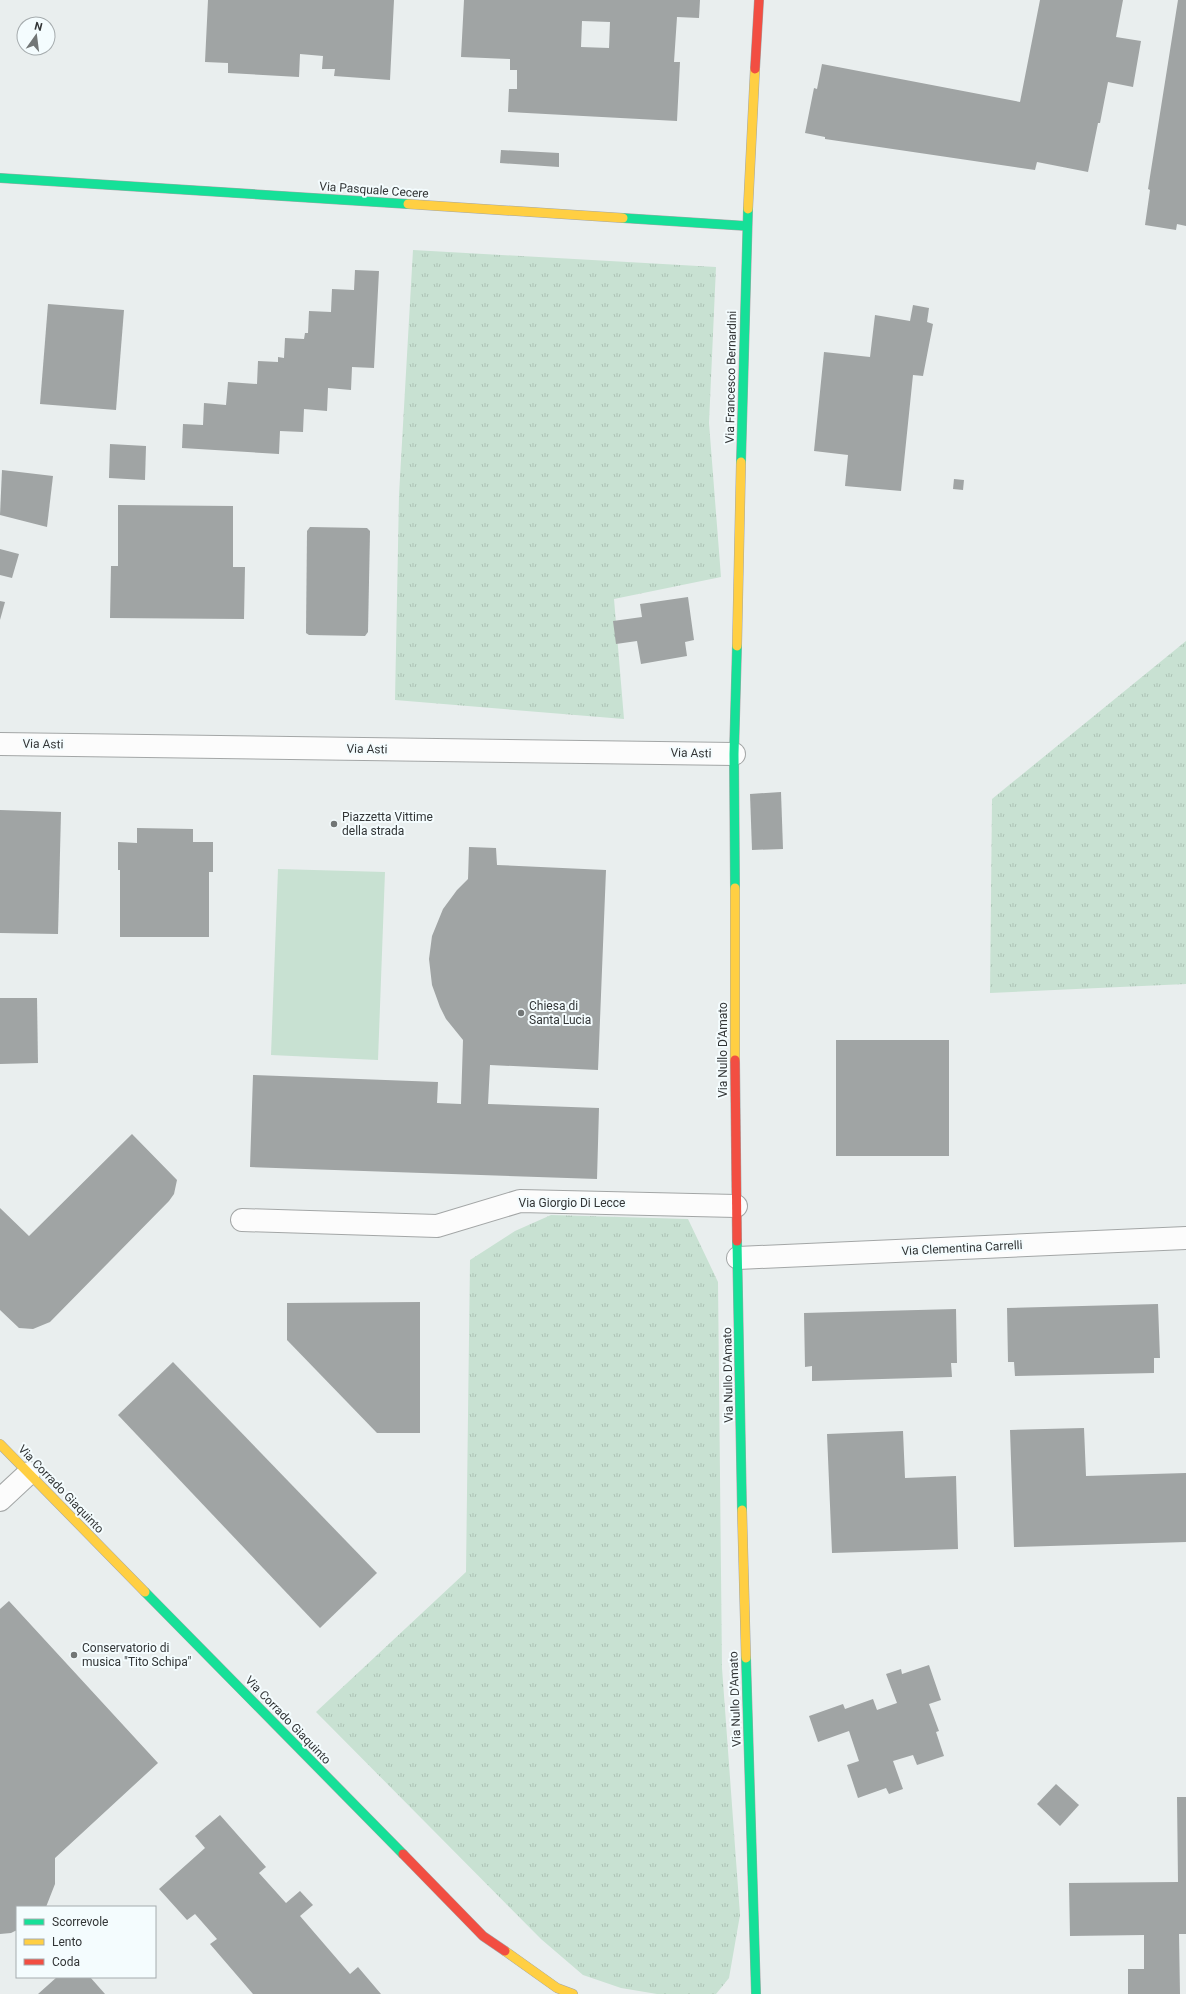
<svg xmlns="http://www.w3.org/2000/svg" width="1186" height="1994" font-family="Roboto,sans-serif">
<defs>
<pattern id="grass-tufts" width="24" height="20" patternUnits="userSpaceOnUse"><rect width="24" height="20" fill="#c8e1d2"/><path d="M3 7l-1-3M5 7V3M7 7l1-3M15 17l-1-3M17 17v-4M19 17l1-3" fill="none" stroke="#acc2b5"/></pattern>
</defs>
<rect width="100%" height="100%" fill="#e9eeee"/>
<g fill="url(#grass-tufts)">
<polygon points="413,250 716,267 709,423 721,577 614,599 624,719 395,700 399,495"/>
<polygon points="1186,641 1186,984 990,993 992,799"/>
<polygon points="551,1215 688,1219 718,1282 722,1668 740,1915 729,1978 716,1994 657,1994 621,1988 583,1975 541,1939 316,1712 466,1572 470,1260 515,1231"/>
</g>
<polygon fill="#c8e1d2" points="278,869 385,872 378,1060 271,1055"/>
<g fill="#a0a4a4" fill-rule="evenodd">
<polygon points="208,0 394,0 390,80 334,76 335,69 322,69 323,56 300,54 299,77 228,73 228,63 205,62"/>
<path d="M464,0H700L699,18L677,17L674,62H680L677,121L508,112L509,89H517V70H510V59L461,57ZM582,21L610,22L609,48L581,47Z"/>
<polygon points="1040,0 1123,0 1116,37 1141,41 1133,87 1108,82 1100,123 1098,123 1088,172 1037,162 1035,170 825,139 825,137 805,133 814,88 817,89 822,64 1020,102"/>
<polygon points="1178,0 1186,0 1186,226 1177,224 1176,230 1145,225 1150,190 1148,189"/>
<polygon points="501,150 559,153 559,167 500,163"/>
<polygon points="355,270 379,271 374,368 352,367 351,390 328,388 327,411 304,409 303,432 280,431 279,454 182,448 183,424 203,425 204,403 226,405 228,382 257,384 258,361 278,362 278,357 284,358 285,338 304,339 305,333 308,333 309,311 331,312 332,289 354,290"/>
<polygon points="48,304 124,310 116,410 40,404"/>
<polygon points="913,305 929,308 927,322 933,324 923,376 913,375 901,491 845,486 848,455 814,451 824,352 870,357 875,315 910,321"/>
<polygon points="110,444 146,446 145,480 109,478"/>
<polygon points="2,470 53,476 47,527 0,515"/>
<polygon points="954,479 964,480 963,490 953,489"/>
<polygon points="118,505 233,506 233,567 245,567 244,619 110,618 111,566 118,566"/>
<polygon points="310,527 367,528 370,531 368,632 365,636 309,635 306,633 307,531"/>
<polygon points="0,549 19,554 12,578 0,575"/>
<polygon points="688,597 694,640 685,642 687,656 641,664 637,641 616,644 613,621 642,617 640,604"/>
<polygon points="0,601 5,602 0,620"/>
<polygon points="781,792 783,849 752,850 750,794"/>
<polygon points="0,810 61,812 58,934 0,933"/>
<polygon points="137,828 193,829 193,842 213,842 213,872 209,872 209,937 120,937 120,870 118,870 118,842 137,843"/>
<polygon points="469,847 496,848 497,865 606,870 598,1070 490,1065 488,1104 599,1108 597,1179 250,1167 253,1075 438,1082 437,1103 461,1104 463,1040 446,1019 440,1007 432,985 429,959 432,936 443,909 457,890 468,879"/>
<polygon points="0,998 37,998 38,1063 0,1064"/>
<rect x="836" y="1040" width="113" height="116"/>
<polygon points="132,1134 177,1180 174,1194 169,1201 50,1322 33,1329 19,1328 0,1310 0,1208 29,1236"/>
<polygon points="420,1302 420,1433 377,1433 287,1340 287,1303"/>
<polygon points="1158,1304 1160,1358 1154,1358 1154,1373 1015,1376 1014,1362 1008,1362 1007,1308"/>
<polygon points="956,1309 957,1363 951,1363 952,1377 812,1381 812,1366 805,1367 804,1313"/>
<polygon points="173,1362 377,1573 320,1628 118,1415"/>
<polygon points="1084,1428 1086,1476 1186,1473 1186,1542 1014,1547 1010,1430"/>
<polygon points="903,1431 905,1478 956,1476 958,1549 832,1553 827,1434"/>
<polygon points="9,1601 158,1763 55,1858 55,1884 46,1907 17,1907 17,1930 11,1933 0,1934 0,1609"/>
<polygon points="929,1665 941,1700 929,1704 939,1731 936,1732 944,1756 917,1765 913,1755 893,1761 903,1789 889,1794 886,1788 858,1798 847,1765 859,1761 849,1731 818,1742 809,1716 843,1704 845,1709 873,1699 877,1710 897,1703 886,1674 901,1669 902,1674"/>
<polygon points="1056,1784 1079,1805 1060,1826 1037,1804"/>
<polygon points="1177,1797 1186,1797 1186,1934 1179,1934 1180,1994 1128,1994 1128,1969 1144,1969 1144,1935 1070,1936 1069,1883 1178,1882"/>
<polygon points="220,1815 266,1867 259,1873 286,1903 300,1891 313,1905 300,1916 350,1974 358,1967 381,1994 253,1994 210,1944 217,1939 195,1914 187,1920 159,1889 205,1848 195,1836"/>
<polygon points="57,1977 90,1977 105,1994 38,1994"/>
</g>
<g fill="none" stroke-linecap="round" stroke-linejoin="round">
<g stroke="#a3a6a6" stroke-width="24">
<g id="street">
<polyline points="0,744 734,754"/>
<polyline points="242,1220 437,1226 520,1201 736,1206"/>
<polyline points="738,1258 1186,1238"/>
<polyline points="0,1500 29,1473"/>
</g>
</g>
<g stroke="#a3a6a6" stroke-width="10">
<g id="fast">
<polyline points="0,178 408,204"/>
<polyline points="623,218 747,226"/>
<polyline points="741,462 748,209"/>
<polyline points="735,888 734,754 737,646"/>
<polyline points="737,1241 742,1510"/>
<polyline points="145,1592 403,1854"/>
<polyline points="746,1658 756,1994"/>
</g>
</g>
<g stroke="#a3a6a6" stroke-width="10">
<g id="slow">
<polyline points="408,204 623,218"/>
<polyline points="748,209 755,69"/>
<polyline points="737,646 741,462"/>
<polyline points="735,888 735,1060"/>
<polyline points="0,1444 145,1592"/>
<polyline points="742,1510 746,1658"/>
<polyline points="505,1951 557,1988 573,1994"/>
</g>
</g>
<g stroke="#a3a6a6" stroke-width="10">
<g id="jam">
<polyline points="755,69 759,0"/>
<polyline points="735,1060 737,1241"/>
<polyline points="403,1854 483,1936 505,1951"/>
</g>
</g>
<use href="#street" stroke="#fcfcfc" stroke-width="22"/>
<use href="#fast" stroke="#16e098" stroke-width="9"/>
<use href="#slow" stroke="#ffcf43" stroke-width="9"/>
<use href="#jam" stroke="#f24e42" stroke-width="9"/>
</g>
<g fill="#727676" stroke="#f4fcfe" stroke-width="1.5">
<circle cx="334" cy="824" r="4"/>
<circle cx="521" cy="1013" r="4"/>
<circle cx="74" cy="1655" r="4"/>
</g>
<g text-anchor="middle" stroke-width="4" stroke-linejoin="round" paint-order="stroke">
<g font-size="12" fill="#323536" stroke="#f4fcfe">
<text transform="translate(374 190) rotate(4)" y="4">Via Pasquale Cecere</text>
<text transform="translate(731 377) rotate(-89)" y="4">Via Francesco Bernardini</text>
<text transform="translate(43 744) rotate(1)" y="4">Via Asti</text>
<text transform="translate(367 749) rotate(1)" y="4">Via Asti</text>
<text transform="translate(691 753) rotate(1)" y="4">Via Asti</text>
<text transform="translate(723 1050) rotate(-90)" y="4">Via Nullo D'Amato</text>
<text x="572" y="1207">Via Giorgio Di Lecce</text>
<text transform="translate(962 1248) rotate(-3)" y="4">Via Clementina Carrelli</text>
<text transform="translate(728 1375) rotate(-91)" y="4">Via Nullo D'Amato</text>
<text transform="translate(61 1489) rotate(46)" y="4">Via Corrado Giaquinto</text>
<text transform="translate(735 1699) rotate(-92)" y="4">Via Nullo D'Amato</text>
<text transform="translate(288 1720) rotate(46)" y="4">Via Corrado Giaquinto</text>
</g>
<g font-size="12" fill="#323536" stroke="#f4fcfe" text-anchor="start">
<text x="342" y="821">Piazzetta Vittime<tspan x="342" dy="14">della strada</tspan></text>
<text x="529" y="1010">Chiesa di<tspan x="529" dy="14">Santa Lucia</tspan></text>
<text x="82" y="1652">Conservatorio di<tspan x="82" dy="14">musica "Tito Schipa"</tspan></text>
</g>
</g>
<rect x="16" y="1906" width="140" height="72" fill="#f4fcfe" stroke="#a6acae"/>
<rect x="24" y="1919" width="20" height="6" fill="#16e098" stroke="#a6acae"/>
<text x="52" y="1926" font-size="12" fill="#323536">Scorrevole</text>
<rect x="24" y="1939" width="20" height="6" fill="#ffcf43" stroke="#a6acae"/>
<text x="52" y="1946" font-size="12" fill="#323536">Lento</text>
<rect x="24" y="1959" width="20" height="6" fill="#f24e42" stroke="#a6acae"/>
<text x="52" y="1966" font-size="12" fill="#323536">Coda</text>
<g transform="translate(36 36) rotate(14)"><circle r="19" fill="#f4fcfe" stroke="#a6acae"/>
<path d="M0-3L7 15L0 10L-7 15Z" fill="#727676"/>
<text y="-6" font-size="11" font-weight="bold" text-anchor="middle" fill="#323536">N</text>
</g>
</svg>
